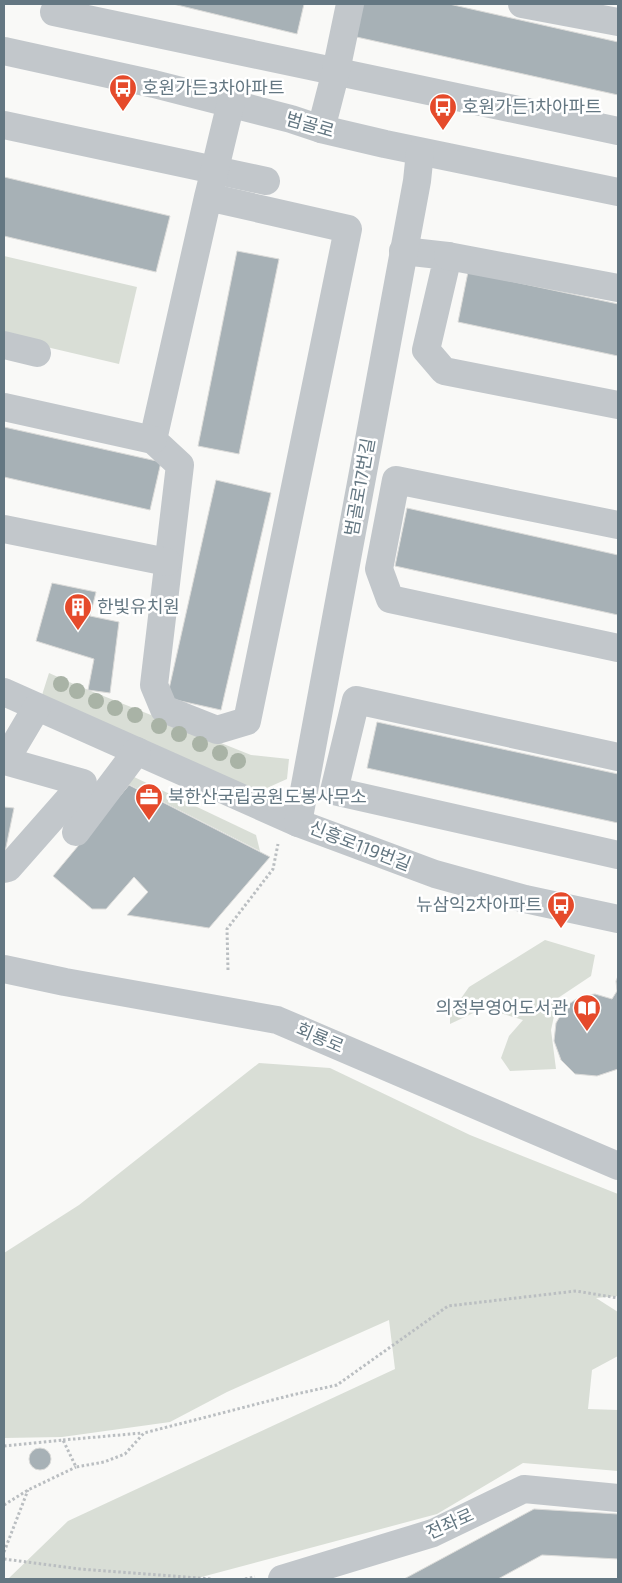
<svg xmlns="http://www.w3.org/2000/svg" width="622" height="1583" font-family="'Exo 2','Noto Sans KR',sans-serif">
<rect width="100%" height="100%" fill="#f9f9f7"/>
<g fill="#d9ded6">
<polygon points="4,256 137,287 119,364 4,337"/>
<polygon points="49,673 76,685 251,755 289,759 287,779 258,792 42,695"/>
<polygon points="132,776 256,835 260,851 128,784"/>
<polygon points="545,940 595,955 591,976 558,998 551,1030 556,1069 510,1071 501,1058 509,1036 523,1020 484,1008 450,1024 450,1014 469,987"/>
<polygon points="259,1063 330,1068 470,1135 618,1194 618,1296 596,1298 618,1312 618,1356 592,1370 588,1409 618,1410 618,1471 523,1463 437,1514 194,1579 8,1579 68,1521 395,1369 389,1320 227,1392 170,1422 62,1437 4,1438 4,1253 79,1205"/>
</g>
<g fill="#a7b1b6" stroke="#dbdbd9">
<polygon points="173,4 304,4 297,34"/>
<polygon points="359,4 449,4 618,42 618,95 352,36"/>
<polygon points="4,177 170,216 156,272 4,236"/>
<polygon points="237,251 279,259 239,454 198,446"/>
<polygon points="468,272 618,304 618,356 458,322"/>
<polygon points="4,427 161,462 150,510 4,477"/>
<polygon points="216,480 271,493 221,710 167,698"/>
<polygon points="407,508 618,555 618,615 395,566"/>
<polygon points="52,583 96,592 90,616 119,622 110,693 88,690 94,659 36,641"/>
<polygon points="377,722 618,774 618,823 367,768"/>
<polygon points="129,785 270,857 209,928 127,915 148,892 134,877 106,909 92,909 53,876"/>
<polygon points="4,807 14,808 5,852 4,852"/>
<polygon points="618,976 618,1069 597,1076 575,1074 561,1060 554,1041 556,1023 566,1006 581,996 595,994 612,999 617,991 616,981"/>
<circle cx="40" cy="1459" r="11"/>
<polygon points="534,1509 618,1514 618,1559 542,1555 498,1579 404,1579"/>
</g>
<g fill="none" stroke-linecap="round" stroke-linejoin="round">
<g stroke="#babec1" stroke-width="3" stroke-dasharray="2.5 2.5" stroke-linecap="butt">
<polyline points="228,970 227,929 273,869 278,844"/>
<polyline points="63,1440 142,1433"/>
<polyline points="4,1446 63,1440 76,1467 104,1462 125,1454 144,1433 292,1395 337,1385 448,1306 576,1291 618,1298"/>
<polyline points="4,1505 28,1490 76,1467"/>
<polyline points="4,1552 28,1490"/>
<polyline points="4,1559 80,1569 212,1579"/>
<polyline points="245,1579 255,1577"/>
</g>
<g stroke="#c2c7cb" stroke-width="28">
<polyline points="522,4 618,22"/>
<polyline points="54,12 618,131"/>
<polyline points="4,51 154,84 291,119 321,129 385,144 618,192"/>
<polyline points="4,125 266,181"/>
<polyline points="321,129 336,71 350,4"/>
<path d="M208,197L348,229L247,721L217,730L164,709L154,685L180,465L153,440L208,197C216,166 223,134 231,103"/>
<polyline points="403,251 448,256 426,350 444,371 618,405"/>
<polyline points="448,256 618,288"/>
<polyline points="4,345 37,353"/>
<polyline points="4,407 153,440"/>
<polyline points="618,525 396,480 379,569 390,599 618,648"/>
<polyline points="4,529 167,562"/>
<polyline points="4,692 298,823 435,874 525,899 618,919"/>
<polyline points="618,757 356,700 334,791 618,855"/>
<polyline points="298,823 417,181 420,152"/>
<polyline points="76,832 137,751"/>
<polyline points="4,869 8,868 83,783 5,761 37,707"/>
<polyline points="4,969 65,982 277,1020 618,1166"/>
<polyline points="282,1579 433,1533 524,1489 618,1498"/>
</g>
</g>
<g fill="#a9b3a6">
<circle cx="61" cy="684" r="8"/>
<circle cx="77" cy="691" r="8"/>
<circle cx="96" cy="701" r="8"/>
<circle cx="115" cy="708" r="8"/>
<circle cx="135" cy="715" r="8"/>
<circle cx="159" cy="726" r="8"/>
<circle cx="179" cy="734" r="8"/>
<circle cx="200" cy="744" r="8"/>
<circle cx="220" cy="753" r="8"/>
<circle cx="238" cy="761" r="8"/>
</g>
<defs>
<g id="bus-pin" transform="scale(1.4375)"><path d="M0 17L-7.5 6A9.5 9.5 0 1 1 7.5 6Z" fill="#e54a2b" stroke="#fff"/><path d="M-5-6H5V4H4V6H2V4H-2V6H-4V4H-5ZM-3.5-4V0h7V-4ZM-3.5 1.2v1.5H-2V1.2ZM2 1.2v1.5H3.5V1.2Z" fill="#fff"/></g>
<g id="building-pin" transform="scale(1.4375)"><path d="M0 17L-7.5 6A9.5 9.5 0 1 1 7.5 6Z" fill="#e54a2b" stroke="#fff"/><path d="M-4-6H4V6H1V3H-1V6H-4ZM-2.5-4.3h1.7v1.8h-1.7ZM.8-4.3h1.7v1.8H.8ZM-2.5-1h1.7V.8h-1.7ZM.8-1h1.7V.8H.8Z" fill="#fff"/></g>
<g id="office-pin" transform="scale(1.4375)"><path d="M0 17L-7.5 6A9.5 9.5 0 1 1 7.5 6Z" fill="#e54a2b" stroke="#fff"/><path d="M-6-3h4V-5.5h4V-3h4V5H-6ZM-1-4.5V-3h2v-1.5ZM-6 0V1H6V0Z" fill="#fff"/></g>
<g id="library-pin" transform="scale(1.4375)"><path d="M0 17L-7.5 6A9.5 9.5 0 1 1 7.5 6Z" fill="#e54a2b" stroke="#fff"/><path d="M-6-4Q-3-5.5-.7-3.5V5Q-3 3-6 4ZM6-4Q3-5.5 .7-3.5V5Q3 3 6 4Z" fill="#fff"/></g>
</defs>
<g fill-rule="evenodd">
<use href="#bus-pin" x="123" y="88"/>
<use href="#bus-pin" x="443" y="107"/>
<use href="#building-pin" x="78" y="607"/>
<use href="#office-pin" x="149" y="797"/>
<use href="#bus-pin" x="561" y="905"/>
<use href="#library-pin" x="587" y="1008"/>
</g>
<g text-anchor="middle" stroke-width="5" stroke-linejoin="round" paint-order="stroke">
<g font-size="18" fill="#647782" stroke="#fff" text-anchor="start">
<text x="142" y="94">호원가든3차아파트</text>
<text x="462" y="113">호원가든1차아파트</text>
<text x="97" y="613">한빛유치원</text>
<text x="168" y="803">북한산국립공원도봉사무소</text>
<text x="542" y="911" text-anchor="end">뉴삼익2차아파트</text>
<text x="568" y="1014" text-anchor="end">의정부영어도서관</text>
</g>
<g font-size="18" fill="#647782" stroke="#fff">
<text transform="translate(310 125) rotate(16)" y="6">범골로</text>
<text transform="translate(360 487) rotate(-80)" y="6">범골로17번길</text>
<text transform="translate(360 846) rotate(21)" y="6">신흥로119번길</text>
<text transform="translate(320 1038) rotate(23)" y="6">회룡로</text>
<text transform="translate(450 1524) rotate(-24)" y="6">전좌로</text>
</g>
</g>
<rect width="622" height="1583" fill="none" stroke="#647782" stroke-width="10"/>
</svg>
